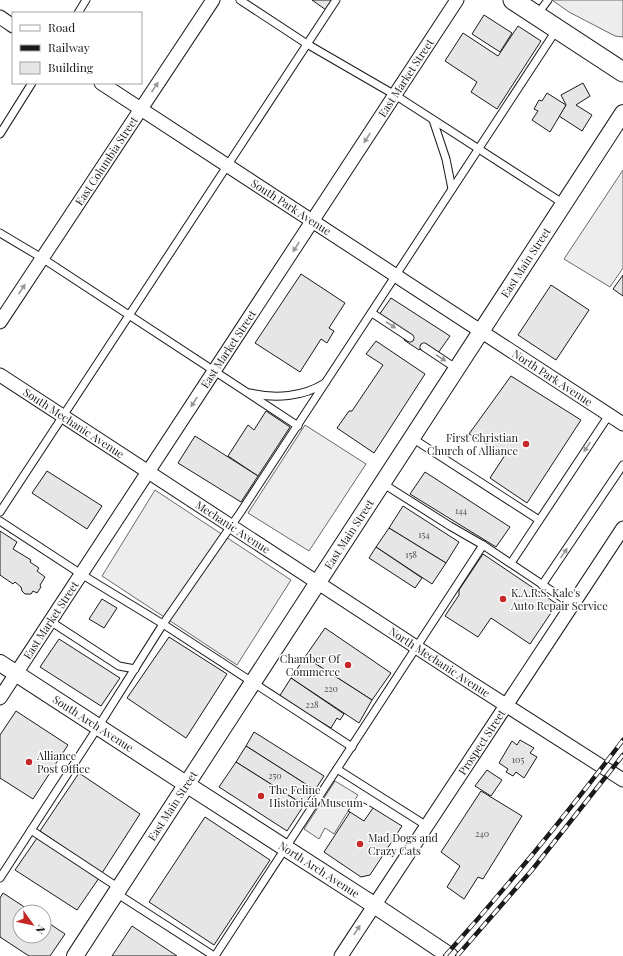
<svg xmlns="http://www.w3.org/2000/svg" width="623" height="956" font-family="'Playfair Display',serif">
<rect width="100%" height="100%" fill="#fff"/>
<g fill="#ededed" stroke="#6a6a6a">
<polygon points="552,0 623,0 623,37 615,36 569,12"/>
<polygon points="623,170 623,268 610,287 564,259"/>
<polygon points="305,425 366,464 309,551 248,513"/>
<polygon points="155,490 291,580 237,665 102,576"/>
<polygon points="335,781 358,795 334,834 325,828 319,839 304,829"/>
</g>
<g fill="#e6e6e6" stroke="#1a1a1a">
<polygon points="312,0 333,0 326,10"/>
<polygon points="484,15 512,33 500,52 472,34"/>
<polygon points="518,26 541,41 497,109 471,92 477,82 445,61 463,33 498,56"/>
<polygon points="583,83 590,96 576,105 592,115 582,131 559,116 566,105 561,95"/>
<polygon points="547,93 566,105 550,132 532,120 538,111 534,109 539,100 542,101"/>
<polygon points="301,274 345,303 329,328 334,331 327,343 321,339 300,372 255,343"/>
<polygon points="623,275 623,296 613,289"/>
<polygon points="551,285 589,310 556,360 518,335"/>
<polygon points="391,298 450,336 438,353 424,343 419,350 404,340 408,334 379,315"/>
<polygon points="376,341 425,374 374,453 337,428 349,411 352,411 383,365 366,354"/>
<polygon points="511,376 581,420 527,503 490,478 505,455 469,434"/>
<polygon points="266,411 290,427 258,476 228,456 248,425 254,430"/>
<polygon points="195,436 258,476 241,502 178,463"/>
<polygon points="47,471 102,506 87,529 32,493"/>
<polygon points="425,472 510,527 496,547 410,494"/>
<polygon points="403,506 459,542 446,563 389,528"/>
<polygon points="389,528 446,563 432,584 376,547"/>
<polygon points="0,531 17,542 13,549 31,560 30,562 39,568 37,571 45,577 40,585 41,587 37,593 33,591 31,594 25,594 22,591 21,587 15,582 13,584 0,575"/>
<polygon points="376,547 422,578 415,588 369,558"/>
<polygon points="483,554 557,604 530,644 491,618 478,637 445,616 459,595 459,590"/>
<polygon points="102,599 117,608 104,628 89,619"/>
<polygon points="325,628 391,673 372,700 305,657"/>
<polygon points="169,637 227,674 186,738 127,698"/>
<polygon points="59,639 120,678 101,706 40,667"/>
<polygon points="305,657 372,700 359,723 291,678"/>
<polygon points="291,678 344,714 340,720 337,718 331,728 279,697"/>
<polygon points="16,711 68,745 33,799 0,778 0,735"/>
<polygon points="254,732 324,776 315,790 246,746"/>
<polygon points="520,740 534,748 530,753 537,757 524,778 516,772 513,776 506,772 508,769 499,763 512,741 517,745"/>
<polygon points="246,746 315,790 304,805 236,762"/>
<polygon points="236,762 304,805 287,831 219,787"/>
<polygon points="487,770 502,780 491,796 475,786"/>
<polygon points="79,773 140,814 102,873 40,831"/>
<polygon points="481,791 522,816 483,879 478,877 464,899 447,887 460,866 441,852"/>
<polygon points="373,808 402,826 370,875 361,877 324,852 350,812 364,821"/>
<polygon points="205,817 270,860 214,945 149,902"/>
<polygon points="37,838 99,878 77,910 15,870"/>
<polygon points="3,893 32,912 20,912 20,936 44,936 44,920 65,934 50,956 29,956 0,937 0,898"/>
<polygon points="132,926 177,956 112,956"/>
</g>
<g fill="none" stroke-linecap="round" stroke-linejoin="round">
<g stroke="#1a1a1a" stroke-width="9">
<g id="service">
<polyline points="240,0 307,44 395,95 564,204"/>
<polyline points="78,13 86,0"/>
<polyline points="537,15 548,0"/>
<polyline points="433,120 446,159 452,189"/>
<polyline points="0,134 32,83"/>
<polyline points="0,233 42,258 298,426"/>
<polyline points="372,313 410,338"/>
<polyline points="424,347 457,369"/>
<path d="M250,393C275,399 303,397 325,383"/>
<polyline points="412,438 539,520"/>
<polyline points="382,483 450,526 483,545"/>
<polyline points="0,512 336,0"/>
<polyline points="0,521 81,574 163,624 352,747"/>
<polyline points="511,563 609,415"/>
<polyline points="542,585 623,465"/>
<polyline points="50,621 119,666 135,669"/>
<polyline points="337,769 427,826"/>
<polyline points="31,830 119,888"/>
<polyline points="0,878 98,727 163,624 240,513 557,29"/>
<polyline points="116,893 214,956"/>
<polyline points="215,956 483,545 573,605"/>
</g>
</g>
<g stroke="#1a1a1a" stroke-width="15">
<g id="minor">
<polyline points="0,17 13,26"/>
<path id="s1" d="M101,83L623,424"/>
<path id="s2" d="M0,322L213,0"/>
<path id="s3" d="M0,375L465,679L623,780"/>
<path id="s4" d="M0,698L457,0"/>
<path id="s5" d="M341,956L623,528"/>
</g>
</g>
<g stroke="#1a1a1a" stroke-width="18">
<g id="tertiary">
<path id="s6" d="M0,663L186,784L374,905L450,956"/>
<path id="s7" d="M75,956L623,113"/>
</g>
</g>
<g stroke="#1a1a1a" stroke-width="21">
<polyline id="secondary" points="513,0 623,72"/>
</g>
<use href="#service" stroke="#fff" stroke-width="7"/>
<use href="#minor" stroke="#fff" stroke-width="13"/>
<use href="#tertiary" stroke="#fff" stroke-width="16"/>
<use href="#secondary" stroke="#fff" stroke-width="19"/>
<g stroke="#1a1a1a" stroke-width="4.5">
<g id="rail">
<path d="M445,956C507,887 567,814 623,740"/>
<polyline points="457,956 532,870 623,755"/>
</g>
</g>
<use href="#rail" stroke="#fff" stroke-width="3" stroke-dasharray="9" stroke-linecap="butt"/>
<polyline stroke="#1a1a1a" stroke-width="1" stroke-dasharray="5 2" stroke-linecap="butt" points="350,812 348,811 354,803 364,803 373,808"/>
</g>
<defs><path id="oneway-solid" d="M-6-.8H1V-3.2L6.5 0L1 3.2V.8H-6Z"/></defs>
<g fill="#989898">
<use href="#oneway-solid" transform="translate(155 87) rotate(-56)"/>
<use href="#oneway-solid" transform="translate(367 138) rotate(123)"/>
<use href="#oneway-solid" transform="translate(296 247) rotate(123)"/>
<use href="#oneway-solid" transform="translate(22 289) rotate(-56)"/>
<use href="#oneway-solid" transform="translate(391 325) rotate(33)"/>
<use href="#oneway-solid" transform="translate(441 358) rotate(33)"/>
<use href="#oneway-solid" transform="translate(194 402) rotate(123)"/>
<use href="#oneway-solid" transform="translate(587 447) rotate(124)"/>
<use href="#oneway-solid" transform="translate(564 553) rotate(-56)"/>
<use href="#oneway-solid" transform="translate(357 930) rotate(-57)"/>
</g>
<g fill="#c62828" stroke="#fff" stroke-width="1.5">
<circle cx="526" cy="444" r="4"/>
<circle cx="503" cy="599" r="4"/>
<circle cx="348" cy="665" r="4"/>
<circle cx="29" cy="762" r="4"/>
<circle cx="261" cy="796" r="4"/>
<circle cx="360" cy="844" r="4"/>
</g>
<g text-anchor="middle" stroke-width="3" stroke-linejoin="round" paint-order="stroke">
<g font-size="9" fill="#4d4d4d">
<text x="461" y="514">144</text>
<text x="424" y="538">154</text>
<text x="411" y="558">158</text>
<text x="331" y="692">220</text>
<text x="312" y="708">228</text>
<text x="518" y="763">105</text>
<text x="275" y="779">250</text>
<text x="482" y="837">240</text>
</g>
<g font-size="11" fill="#1a1a1a" stroke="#fff">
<text dy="4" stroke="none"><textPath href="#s4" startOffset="741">East Market Street</textPath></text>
<text dy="4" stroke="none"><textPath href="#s2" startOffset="193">East Columbia Street</textPath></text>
<text dy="4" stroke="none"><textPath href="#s1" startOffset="227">South Park Avenue</textPath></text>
<text dy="4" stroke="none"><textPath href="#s7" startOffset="827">East Main Street</textPath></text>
<text dy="4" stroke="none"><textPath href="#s4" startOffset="417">East Market Street</textPath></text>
<text dy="4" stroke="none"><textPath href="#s1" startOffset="539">North Park Avenue</textPath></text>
<text dy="4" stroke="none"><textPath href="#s3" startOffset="88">South Mechanic Avenue</textPath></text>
<text dy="4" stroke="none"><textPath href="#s3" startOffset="278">Mechanic Avenue</textPath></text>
<text dy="4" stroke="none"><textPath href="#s7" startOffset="503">East Main Street</textPath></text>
<text dy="4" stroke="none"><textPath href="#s4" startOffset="93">East Market Street</textPath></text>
<text dy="4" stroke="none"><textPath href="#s3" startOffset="525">North Mechanic Avenue</textPath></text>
<text dy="4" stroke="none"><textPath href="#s6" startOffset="111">South Arch Avenue</textPath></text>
<text dy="4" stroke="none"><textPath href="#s5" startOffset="256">Prospect Street</textPath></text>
<text dy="4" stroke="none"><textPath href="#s7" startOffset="179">East Main Street</textPath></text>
<text dy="4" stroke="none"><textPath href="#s6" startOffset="380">North Arch Avenue</textPath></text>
</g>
<g font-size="11" fill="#1a1a1a" stroke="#fff" text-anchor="start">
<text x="518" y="442" text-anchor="end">First Christian<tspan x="518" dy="13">Church of Alliance</tspan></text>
<text x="511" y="597">K.A.R.S. Kale's<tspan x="511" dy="13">Auto Repair Service</tspan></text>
<text x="340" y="663" text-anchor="end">Chamber Of<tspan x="340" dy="13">Commerce</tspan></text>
<text x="37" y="760">Alliance<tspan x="37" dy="13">Post Office</tspan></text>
<text x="269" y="794">The Feline<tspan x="269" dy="13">Historical Museum</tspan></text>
<text x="368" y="842">Mad Dogs and<tspan x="368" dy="13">Crazy Cats</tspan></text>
</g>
</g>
<rect x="12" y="12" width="130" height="72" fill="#ffffff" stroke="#a3a3a3"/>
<rect x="20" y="25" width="20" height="6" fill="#ffffff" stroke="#a3a3a3"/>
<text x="48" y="32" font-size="12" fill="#1a1a1a">Road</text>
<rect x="20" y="45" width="20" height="6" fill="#1a1a1a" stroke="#a3a3a3"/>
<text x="48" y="52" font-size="12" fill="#1a1a1a">Railway</text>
<rect x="20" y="62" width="20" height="12" fill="#e6e6e6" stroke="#a3a3a3"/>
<text x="48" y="72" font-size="12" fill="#1a1a1a">Building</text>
<g transform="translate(32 924) rotate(123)"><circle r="19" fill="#ffffff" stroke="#a3a3a3"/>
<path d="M0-3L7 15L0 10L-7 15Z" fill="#c62828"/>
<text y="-6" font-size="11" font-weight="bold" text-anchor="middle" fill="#1a1a1a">N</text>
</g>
</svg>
